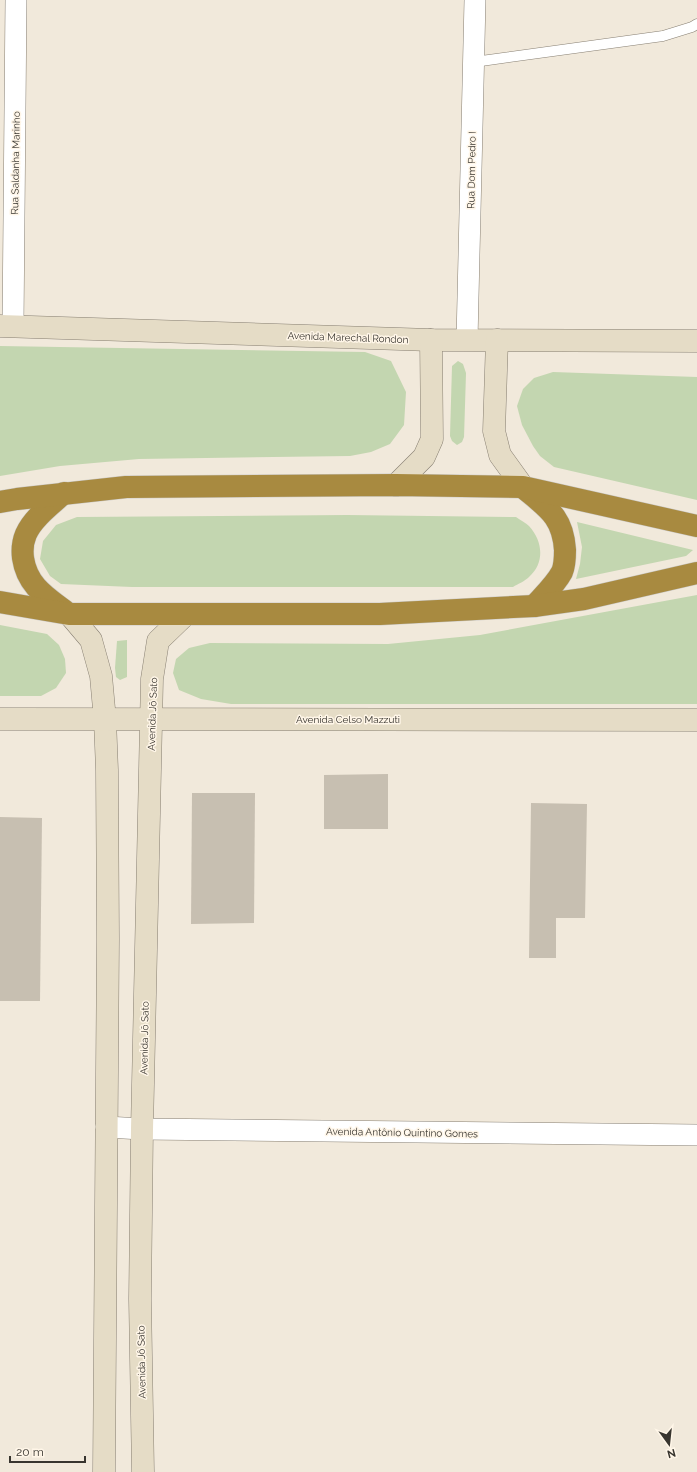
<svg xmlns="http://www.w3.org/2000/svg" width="697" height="1472" font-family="Raleway,sans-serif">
<rect width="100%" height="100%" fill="#f1e9db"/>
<g fill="#c3d6b0">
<polygon points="0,346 365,352 391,361 406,392 404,425 390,444 371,452 350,456 139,459 60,466 0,476"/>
<polygon points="458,361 463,364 466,373 464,437 462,442 457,445 452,441 450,436 452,366"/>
<polygon points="553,372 697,377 697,500 554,467 540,456 533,446 522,425 517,406 523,389 534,378"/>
<path d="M347,515L516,517C520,520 526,523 529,526C543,541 545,563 529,577C525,581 518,584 513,587H132L61,584L50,576L40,559L43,541L56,525L77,517Z"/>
<polygon points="577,522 693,550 686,556 576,579 580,564 582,547"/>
<polygon points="697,595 697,704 231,704 201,699 179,690 173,673 176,659 189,648 210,643 388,644 480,635"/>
<polygon points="0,625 47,634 59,645 65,659 66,673 56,688 41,696 0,696"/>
<polygon points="127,640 127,677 120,680 116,677 115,668 117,641"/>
</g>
<g fill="#c7bfb1">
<polygon points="388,774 388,829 324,829 324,775"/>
<polygon points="192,793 255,793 254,923 191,924"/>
<polygon points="531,803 587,804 585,918 556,918 556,958 529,958"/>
<polygon points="0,817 42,818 40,1001 0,1001"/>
</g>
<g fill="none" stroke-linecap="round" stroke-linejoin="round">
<g stroke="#877f72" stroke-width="11">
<polyline id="lane" points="474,62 663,36 692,27 697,24"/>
</g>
<g stroke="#877f72" stroke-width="22">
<g id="street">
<polyline points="13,326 16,0"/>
<polyline points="467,340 475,0"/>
<polyline points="106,1127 142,1129 697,1135"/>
</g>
</g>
<g stroke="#877f72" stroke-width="23">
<g id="secondary">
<polyline points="0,326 431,340 697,341"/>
<polyline points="497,340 494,431 500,455 523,487"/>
<polyline points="396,485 424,457 432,439 431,340"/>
<polyline points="69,614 91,640 101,676 105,720 107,770 108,939 104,1472"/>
<polyline points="0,719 697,720"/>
<polyline points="143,1472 140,1299 142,1129 152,679 158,641 185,615"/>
</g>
</g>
<g stroke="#cbcac9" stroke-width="23">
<g id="highway">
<path d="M526,490C549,509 563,518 565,550C565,557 565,565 562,572C555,585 544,595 534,606"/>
<path d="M64,493C51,505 33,518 26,534C23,541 22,550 23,558C27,585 45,596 65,611"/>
<polyline points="0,502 17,499 126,487 396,485 523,487 697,526"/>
<polyline points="0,602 69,614 380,614 534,606 584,599 697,573"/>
</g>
</g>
<use href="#lane" stroke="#fff" stroke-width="10"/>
<use href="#street" stroke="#fff" stroke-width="21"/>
<use href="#secondary" stroke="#e5dcc6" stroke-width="22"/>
<use href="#highway" stroke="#a88a40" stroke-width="22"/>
</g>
<g text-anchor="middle" stroke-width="3" stroke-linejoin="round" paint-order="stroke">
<g font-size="10" fill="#38352f" stroke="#fff6e8">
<text transform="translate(15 163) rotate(-89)" y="4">Rua Saldanha Marinho</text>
<text transform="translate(471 170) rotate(-89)" y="4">Rua Dom Pedro I</text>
<text transform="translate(348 337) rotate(2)" y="4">Avenida Marechal Rondon</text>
<text transform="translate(152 714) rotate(-88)" y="4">Avenida Jô Sato</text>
<text x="348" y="723">Avenida Celso Mazzuti</text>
<text transform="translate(144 1038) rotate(-89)" y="4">Avenida Jô Sato</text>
<text transform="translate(402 1132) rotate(1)" y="4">Avenida Antônio Quintino Gomes</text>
<text transform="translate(141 1362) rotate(-91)" y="4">Avenida Jô Sato</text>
</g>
</g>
<g transform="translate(669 1444) rotate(165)" stroke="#fff6e8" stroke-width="3" paint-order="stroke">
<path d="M0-3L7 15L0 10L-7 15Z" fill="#38352f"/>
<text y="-6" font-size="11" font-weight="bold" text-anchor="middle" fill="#38352f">N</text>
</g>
<path d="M10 1456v6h75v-6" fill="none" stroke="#38352f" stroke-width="2"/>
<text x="16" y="1456" font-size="12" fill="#38352f" stroke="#fff6e8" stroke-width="3" paint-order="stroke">20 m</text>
</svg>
